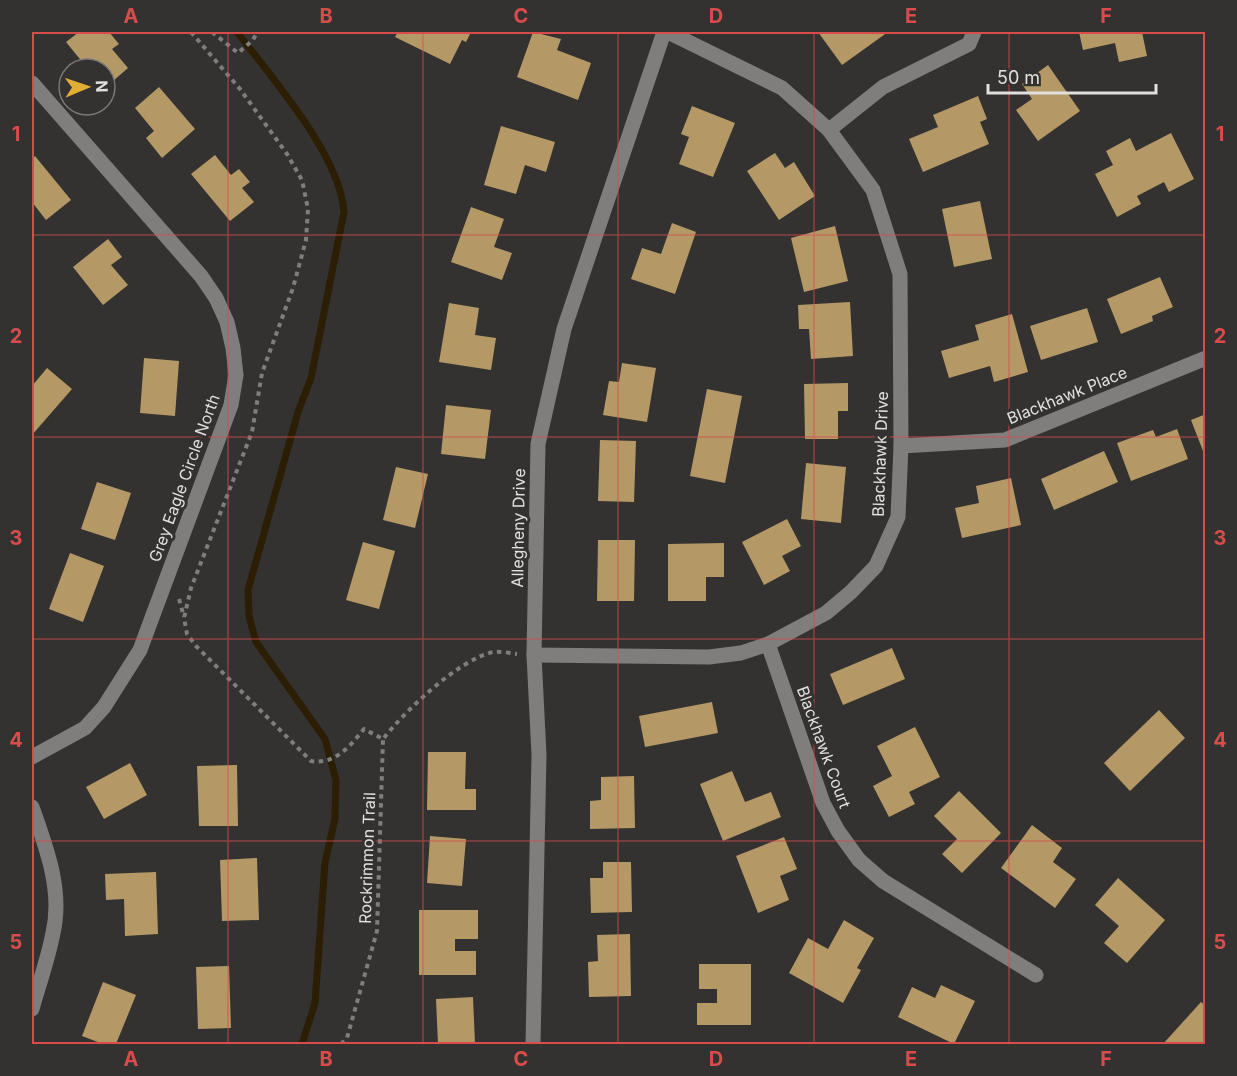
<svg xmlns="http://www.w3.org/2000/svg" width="1237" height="1076" font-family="Inter,sans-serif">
<rect width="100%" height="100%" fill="#343230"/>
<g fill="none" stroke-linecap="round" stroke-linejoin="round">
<path stroke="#2b1e04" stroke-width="7" d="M237,32C272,78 340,155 344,212L311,378L298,412L248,590L249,616L256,642L325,739L336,780L335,819L325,862L315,1003L302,1044"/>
</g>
<g fill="#b49966">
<polygon points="79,32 109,32 119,44 112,49 128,68 105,88 105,69 88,69 66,42"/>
<polygon points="398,32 471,32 466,42 462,40 450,64 395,37"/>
<polygon points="533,32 561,39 557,50 591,63 578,100 517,77"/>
<polygon points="818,32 888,32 842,65"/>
<polygon points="1079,32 1142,32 1147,56 1119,62 1115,43 1083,50"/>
<polygon points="1048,65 1080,111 1038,141 1016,110 1032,99 1022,84"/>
<polygon points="159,87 195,129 162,158 146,138 154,131 135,108"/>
<polygon points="978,96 987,119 980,122 989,144 923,172 909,139 938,127 933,115"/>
<polygon points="692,106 735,123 713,177 679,164 689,137 681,134"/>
<polygon points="501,126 555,142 546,172 525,165 516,194 484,185"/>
<polygon points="1171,133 1194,179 1169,192 1164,182 1137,196 1141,204 1117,217 1095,174 1113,165 1106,151 1130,138 1136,151"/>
<polygon points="775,153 785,168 794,162 815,196 779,220 747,171"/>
<polygon points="215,155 231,175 239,169 250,182 242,188 254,202 230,221 191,174"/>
<polygon points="35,156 71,200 46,220 32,202 32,159"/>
<polygon points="980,201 992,259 954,267 942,209"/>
<polygon points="471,207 504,219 494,247 512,253 502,280 451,262"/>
<polygon points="672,223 696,232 675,294 631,279 642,248 661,254"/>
<polygon points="835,226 848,281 804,292 791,238"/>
<polygon points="108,239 122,257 111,265 128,285 103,305 73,267"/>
<polygon points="1160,277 1173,307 1152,316 1153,321 1121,334 1107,299"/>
<polygon points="850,302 853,356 811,359 809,329 799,329 798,305"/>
<polygon points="449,303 479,308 475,335 496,338 491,370 439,362"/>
<polygon points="1087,308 1098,342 1041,360 1030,326"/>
<polygon points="1012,314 1028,372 994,382 990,366 949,378 941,351 979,340 975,325"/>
<polygon points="144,358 179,361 175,416 140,413"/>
<polygon points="622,363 656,368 647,422 603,415 609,381 619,382"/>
<polygon points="47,368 72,389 32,435 32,386"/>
<polygon points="848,383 848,411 838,411 838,439 805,439 804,384"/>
<polygon points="707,389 742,396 725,483 690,476"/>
<polygon points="446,405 491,410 485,459 441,454"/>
<polygon points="1206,414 1206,456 1205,456 1191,420"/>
<polygon points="1177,429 1188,459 1131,481 1117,443 1153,430 1156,437"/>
<polygon points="600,440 636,441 634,502 598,501"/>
<polygon points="1104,451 1118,482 1054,510 1041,479"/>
<polygon points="806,463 846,467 841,523 801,519"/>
<polygon points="396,467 428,474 415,528 383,520"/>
<polygon points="1011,478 1021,525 962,538 955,508 979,503 976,486"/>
<polygon points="97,482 131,493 115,540 81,529"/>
<polygon points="787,519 801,546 782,556 790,571 764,585 742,542"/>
<polygon points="598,540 635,540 634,601 597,601"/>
<polygon points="363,542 395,551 379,609 346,600"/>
<polygon points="724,543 724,577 706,577 706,601 668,601 668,544"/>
<polygon points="70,553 104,566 83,622 49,609"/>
<polygon points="892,648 905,679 843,705 830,674"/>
<polygon points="712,702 718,733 645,747 639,716"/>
<polygon points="1159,710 1185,738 1130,791 1104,763"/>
<polygon points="915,727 940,777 909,792 915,804 889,817 873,786 892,776 877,746"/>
<polygon points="428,752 466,752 465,789 476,789 476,810 427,810"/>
<polygon points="130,763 147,795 104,819 86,787"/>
<polygon points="237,765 238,826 199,826 197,766"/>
<polygon points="732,771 745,802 771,792 781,817 723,841 700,784"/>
<polygon points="634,776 635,828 590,829 590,801 601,800 601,777"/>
<polygon points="959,791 1001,833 962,873 942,854 957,839 934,816"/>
<polygon points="1032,825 1062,848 1053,862 1076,879 1055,908 1001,868"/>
<polygon points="430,836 466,839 462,886 427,883"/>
<polygon points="784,837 797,869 780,876 789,900 758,913 736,856"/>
<polygon points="257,858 259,920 222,921 220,860"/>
<polygon points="603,862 631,862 632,912 591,913 590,878 603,878"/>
<polygon points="156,872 158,934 125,936 124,899 106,900 105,874"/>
<polygon points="1118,878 1165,920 1127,963 1104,943 1119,926 1095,905"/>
<polygon points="419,910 478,910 478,939 455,939 455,951 476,951 476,975 419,975"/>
<polygon points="844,920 874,938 857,968 861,970 843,1003 789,973 808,938 828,949"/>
<polygon points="630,934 631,996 589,997 588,962 598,961 597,935"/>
<polygon points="699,964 751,964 751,1025 697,1025 697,1003 717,1003 717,989 699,989"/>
<polygon points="229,966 231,1028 198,1029 196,967"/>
<polygon points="103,982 136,995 116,1044 103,1044 82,1036"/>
<polygon points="941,985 975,1001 954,1044 898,1017 912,987 935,998"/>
<polygon points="473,997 475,1044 438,1044 436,999"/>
<polygon points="1201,1002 1206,1006 1206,1044 1163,1044"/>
</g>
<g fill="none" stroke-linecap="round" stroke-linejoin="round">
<g stroke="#7f7e7c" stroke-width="4" stroke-dasharray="4.5 4.5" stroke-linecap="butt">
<path d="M191,32L240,89L287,154L302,180L308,209L306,240L293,288L262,373L252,432L191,588L184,618L187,634L196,646L311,761C335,765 350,746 364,729L383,739C405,711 458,660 493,652C500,651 510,653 517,654"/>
<polyline points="212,32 238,53 253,40 257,32"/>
<polyline points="179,599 184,617"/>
<polyline points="341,1044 347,1038 377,931 383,739"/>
</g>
<g stroke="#7f7e7d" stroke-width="15">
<polyline points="32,83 201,276 216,298 227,322 233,348 236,375 231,405 140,650 104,707 85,728 32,757"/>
<polyline points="829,130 883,87 969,44 974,32"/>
<polyline points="901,446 1005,440 1206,358"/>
<polyline points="768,644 823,803 838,831 859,860 883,881 1036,975"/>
<polyline points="534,655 709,657 741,653 768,644 826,613 851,592 876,566 898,517 901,446 900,274 873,190 829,130 782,88 668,32"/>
<path d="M32,807C46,847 63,890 53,933C48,959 39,984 32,1009"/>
<polyline points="533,1044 539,755 534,655 538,444 564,329 664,32"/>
</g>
</g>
<path fill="none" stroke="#d84d4c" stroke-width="1.5" stroke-opacity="0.55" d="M228,32V1044M423,32V1044M618,32V1044M814,32V1044M1009,32V1044M32,235H1206M32,437H1206M32,639H1206M32,841H1206"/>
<g text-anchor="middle" stroke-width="6" stroke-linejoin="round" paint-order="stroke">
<g font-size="16" fill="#e1e0de" stroke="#343230">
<text transform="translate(1067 395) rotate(-22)" y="6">Blackhawk Place</text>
<text transform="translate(880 454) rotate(-88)" y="6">Blackhawk Drive</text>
<text transform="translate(184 478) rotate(-70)" y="6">Grey Eagle Circle North</text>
<text transform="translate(518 528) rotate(-89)" y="6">Allegheny Drive</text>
<text transform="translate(824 747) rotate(70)" y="6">Blackhawk Court</text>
<text transform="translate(367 858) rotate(-88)" y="6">Rockrimmon Trail</text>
</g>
</g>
<rect width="1237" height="1076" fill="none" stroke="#343230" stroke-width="66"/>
<g transform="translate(87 87) rotate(88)"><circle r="28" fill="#343230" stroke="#797876" stroke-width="1.5"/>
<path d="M0-4.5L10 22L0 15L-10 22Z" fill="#e3ae35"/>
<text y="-9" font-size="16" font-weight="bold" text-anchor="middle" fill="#e1e0de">N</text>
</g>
<path d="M988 84v9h168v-9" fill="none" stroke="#e1e0de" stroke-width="3"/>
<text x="997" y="84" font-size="18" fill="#e1e0de" stroke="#343230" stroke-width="4.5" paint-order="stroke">50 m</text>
<rect x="33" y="33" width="1171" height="1010" fill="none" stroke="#d84d4c" stroke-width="2"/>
<g font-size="20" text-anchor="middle" font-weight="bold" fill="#d84d4c">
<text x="131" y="23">A</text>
<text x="326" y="23">B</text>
<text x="521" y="23">C</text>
<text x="716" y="23">D</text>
<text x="911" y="23">E</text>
<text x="1106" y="23">F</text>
<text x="16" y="141">1</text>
<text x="1220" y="141">1</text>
<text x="16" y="343">2</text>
<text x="1220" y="343">2</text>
<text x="16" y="545">3</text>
<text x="1220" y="545">3</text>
<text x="16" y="747">4</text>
<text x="1220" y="747">4</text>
<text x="16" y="949">5</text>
<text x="1220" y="949">5</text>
<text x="131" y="1066">A</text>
<text x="326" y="1066">B</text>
<text x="521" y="1066">C</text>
<text x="716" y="1066">D</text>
<text x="911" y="1066">E</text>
<text x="1106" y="1066">F</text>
</g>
</svg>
